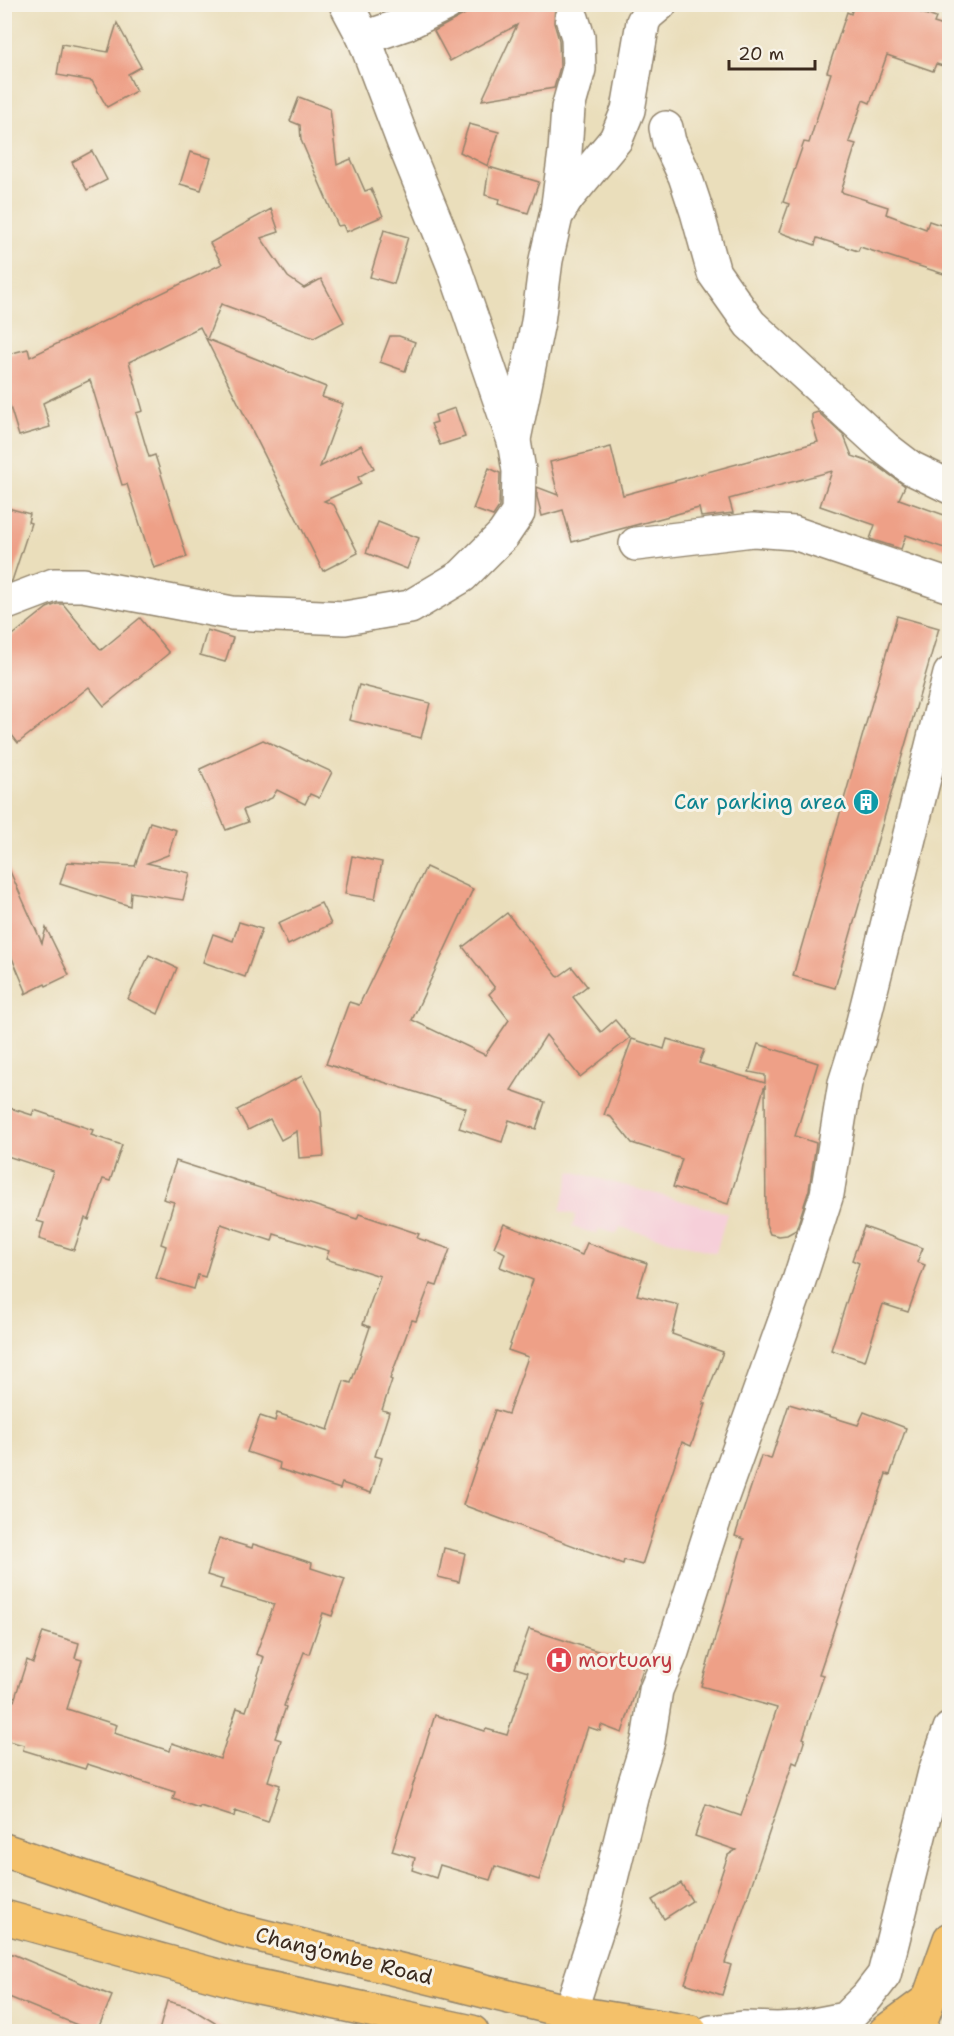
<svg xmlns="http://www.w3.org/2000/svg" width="954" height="2036" font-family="'Shantell Sans',sans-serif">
<rect width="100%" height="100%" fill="#f7f3e8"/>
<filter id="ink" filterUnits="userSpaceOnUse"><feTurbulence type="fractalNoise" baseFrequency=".0167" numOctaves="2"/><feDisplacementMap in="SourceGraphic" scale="12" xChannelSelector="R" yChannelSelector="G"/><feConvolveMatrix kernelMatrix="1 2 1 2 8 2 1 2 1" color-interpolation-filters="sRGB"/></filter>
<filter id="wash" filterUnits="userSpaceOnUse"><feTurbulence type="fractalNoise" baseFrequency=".008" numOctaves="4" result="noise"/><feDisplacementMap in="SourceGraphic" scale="24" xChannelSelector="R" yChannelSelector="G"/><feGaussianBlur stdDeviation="1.35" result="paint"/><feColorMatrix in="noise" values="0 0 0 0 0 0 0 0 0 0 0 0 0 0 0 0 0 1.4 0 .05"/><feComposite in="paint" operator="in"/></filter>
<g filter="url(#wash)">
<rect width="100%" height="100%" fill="#eadebb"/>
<polygon fill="#f6cfd9" points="571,1171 727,1213 716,1253 620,1227 617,1234 599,1229 597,1234 572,1227 576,1215 560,1211"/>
<g id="blocks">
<g fill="#eea087">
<polygon points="483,4 555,4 554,23 559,40 560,67 554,88 482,100 517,25 450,61 434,31"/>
<polygon points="854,4 896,4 936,18 934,23 950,28 950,68 936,64 933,71 887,55 870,103 863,100 849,142 856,144 841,192 888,207 886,214 926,229 929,221 950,228 950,276 860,247 858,251 817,238 815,245 779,232 789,204 783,202 804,142 809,143 831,73 827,72 847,12 851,14"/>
<polygon points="117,23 141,67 128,74 136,91 107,107 92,81 57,75 62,44 108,52"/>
<polygon points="299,97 330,109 337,165 351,159 365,191 371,189 383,216 346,232 343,225 338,226 301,140 300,125 290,121"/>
<polygon points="469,124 499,132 488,166 460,152"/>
<polygon points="92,151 107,180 87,190 72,162"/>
<polygon points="190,152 211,158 201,190 180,184"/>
<polygon points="489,167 539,182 528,213 498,204 500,199 485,195"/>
<polygon points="271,209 279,232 261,238 288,277 304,288 321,279 344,322 314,338 221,304 207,339 326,387 322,397 343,404 320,467 361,445 374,468 358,477 361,484 324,501 334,505 358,553 323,571 200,327 129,362 143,411 136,413 149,457 155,455 187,557 154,568 127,484 122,485 90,380 43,403 50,427 19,436 4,387 4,355 28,349 30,357 222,264 210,243"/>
<polygon points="384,230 408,237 394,284 370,277"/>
<polygon points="390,336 399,336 415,342 405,371 380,362"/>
<polygon points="455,408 465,437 440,445 431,424 437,422 435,415"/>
<polygon points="818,412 844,436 852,456 875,464 905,486 899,499 950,517 950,550 906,535 901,549 870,539 875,525 820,506 832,471 729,499 733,513 701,517 699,508 572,542 563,510 542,516 537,497 537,487 558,495 550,462 611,447 623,495 818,442 812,423 812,414"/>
<polygon points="489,468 500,473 499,507 493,516 473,509"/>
<polygon points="4,507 30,514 28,522 31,523 12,581 4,584"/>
<polygon points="378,522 419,538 407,569 366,553"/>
<polygon points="57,604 63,604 101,650 140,618 169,653 104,706 89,687 18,743 4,725 4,642 47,608"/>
<polygon points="897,616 939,628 835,988 793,976"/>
<polygon points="207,630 233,638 225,662 200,655"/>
<polygon points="359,685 430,703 421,738 349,720"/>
<polygon points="263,740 332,772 319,798 310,794 305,804 277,790 272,798 243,810 248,822 226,830 200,769"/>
<polygon points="150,822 176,830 168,855 147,863 190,873 183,900 131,892 130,906 60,884 67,862 135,866"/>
<polygon points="352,856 382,862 375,899 345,894"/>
<polygon points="4,858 42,943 46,928 69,975 46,986 45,984 25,994 26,991 4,939"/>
<polygon points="426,867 473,889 412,1020 485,1055 509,1020 489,994 495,988 463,947 507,913 558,977 572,967 587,986 573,997 601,1032 615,1020 630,1038 580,1077 546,1035 511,1090 545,1102 536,1129 509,1120 502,1142 459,1128 466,1108 326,1064 349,1002 359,1005"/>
<polygon points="321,903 331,924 288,945 278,923"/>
<polygon points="239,922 262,929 245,977 203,962 213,934 233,941"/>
<polygon points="149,955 177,968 158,1014 128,999"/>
<polygon points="632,1039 664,1049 667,1039 704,1050 699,1063 765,1083 765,1075 749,1072 758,1044 818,1063 795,1136 816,1143 809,1190 796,1230 787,1235 779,1236 770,1234 766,1224 765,1085 728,1204 673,1187 682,1159 632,1143 611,1117 604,1115"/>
<polygon points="302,1076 321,1112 324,1156 299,1158 297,1131 281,1140 270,1119 248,1130 237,1110"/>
<polygon points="4,1106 32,1115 34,1110 93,1130 91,1135 122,1145 110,1181 103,1179 89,1220 85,1218 74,1250 39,1239 44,1223 37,1221 53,1171 4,1155"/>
<polygon points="176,1161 357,1219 359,1214 419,1234 417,1238 450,1249 437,1286 430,1284 416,1321 412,1320 390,1379 392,1380 382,1410 389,1412 375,1456 382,1458 371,1493 342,1483 340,1489 295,1474 279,1469 280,1463 247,1452 260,1416 275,1421 277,1413 328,1430 344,1381 351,1383 370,1327 363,1324 380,1276 326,1259 329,1251 274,1234 272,1241 221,1224 205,1277 198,1275 194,1289 156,1278 166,1246 161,1244 174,1202 163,1199"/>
<polygon points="504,1224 582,1255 587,1243 647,1263 637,1295 679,1305 672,1334 723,1352 703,1404 706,1404 691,1446 682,1442 642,1565 624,1560 623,1564 463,1505 495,1410 508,1414 528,1357 508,1350 533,1280 500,1267 505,1253 494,1247"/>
<polygon points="864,1227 923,1248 917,1262 925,1265 908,1312 883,1304 865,1361 831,1350 859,1263 852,1260"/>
<polygon points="789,1404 858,1425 864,1412 906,1428 890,1475 886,1474 819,1674 824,1675 803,1738 805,1739 797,1764 793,1762 725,1963 731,1965 722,1995 685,1983 728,1855 736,1850 695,1836 706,1804 741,1816 777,1708 701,1686 744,1539 735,1536 761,1456 771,1459"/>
<polygon points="219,1538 252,1548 253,1544 278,1552 312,1563 311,1568 345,1579 332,1616 323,1613 309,1654 304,1652 284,1706 286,1707 275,1738 281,1740 268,1781 280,1785 268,1822 235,1811 234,1817 200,1806 199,1808 173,1799 175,1792 87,1764 85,1769 23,1750 24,1745 4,1740 4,1699 14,1701 27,1660 33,1663 43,1632 79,1643 75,1658 82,1660 67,1709 117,1725 114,1733 170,1751 172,1743 220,1759 237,1708 246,1711 264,1657 256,1654 274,1604 220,1588 223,1580 207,1575"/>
<polygon points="444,1548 465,1553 459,1582 438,1577"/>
<polygon points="529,1629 644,1666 622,1733 601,1725 600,1731 588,1727 539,1880 495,1866 490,1880 440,1865 436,1878 412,1870 415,1858 392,1851 435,1715 485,1731 486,1729 507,1735 528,1672 515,1668"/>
<polygon points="681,1883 692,1901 664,1919 652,1900"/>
<polygon points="10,1953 112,1996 97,2031 92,2031 4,1995 4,1966"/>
<polygon points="167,2001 189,2007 228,2031 159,2031"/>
</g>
</g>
</g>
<g filter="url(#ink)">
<use href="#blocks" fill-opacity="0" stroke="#92846c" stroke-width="1.5"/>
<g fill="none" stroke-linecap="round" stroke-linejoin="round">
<g stroke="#92846c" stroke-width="36">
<g id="minor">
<polyline points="364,38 405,24 446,4"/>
<polyline points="666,128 669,142 685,176 697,212 714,273 750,324 885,448 911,468 950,487"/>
<polyline points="557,212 565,152 568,108 579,69 578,37 572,18"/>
<polyline points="514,439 538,322 546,260 556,216 567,198 616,139 628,110 643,22 647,15 660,4"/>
<polyline points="636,544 753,530 794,533 950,586"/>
<polyline points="4,604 54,585 83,585 232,613 345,618 410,607 462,576 503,535 518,513 519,471 514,441 453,264 403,141 364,38 346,4"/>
<polyline points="570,2012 603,1911 634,1786 648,1741 656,1690 672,1652 719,1505 796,1290 827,1194 845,1083 859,1038 950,674"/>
<polyline points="711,2032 743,2028 777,2029 798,2028 845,2019 867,1997 884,1975 935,1772 950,1729"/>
</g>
</g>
<g stroke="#92846c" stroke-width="36">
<g id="major">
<polyline points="4,1850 234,1929 570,2012 691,2032"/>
<polyline points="4,1917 240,1982 472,2032"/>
<polyline points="885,2032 927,2001"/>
</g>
</g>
<g stroke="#92846c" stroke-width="36">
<polyline id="highway" points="917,2032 950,1939"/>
</g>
<use href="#minor" stroke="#fff" stroke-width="33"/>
<use href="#major" stroke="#f4c16a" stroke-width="33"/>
<use href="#highway" stroke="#f4c16a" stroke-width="33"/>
</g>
</g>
<defs>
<g id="building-disc" transform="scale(1.35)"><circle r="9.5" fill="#0f9aa8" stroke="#f7f3e8"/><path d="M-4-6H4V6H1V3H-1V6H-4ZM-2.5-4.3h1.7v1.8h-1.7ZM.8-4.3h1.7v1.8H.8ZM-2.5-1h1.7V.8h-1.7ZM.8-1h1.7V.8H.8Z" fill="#fff"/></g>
<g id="hospital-disc" transform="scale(1.35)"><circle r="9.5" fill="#e0444e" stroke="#f7f3e8"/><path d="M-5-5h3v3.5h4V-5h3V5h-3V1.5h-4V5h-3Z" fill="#fff"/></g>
</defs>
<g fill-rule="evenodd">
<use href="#building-disc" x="866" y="802"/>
<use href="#hospital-disc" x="559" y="1660"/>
</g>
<g text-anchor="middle" stroke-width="6" stroke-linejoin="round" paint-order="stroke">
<g font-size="21" fill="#0d838f" stroke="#f7f3e8" text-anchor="end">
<text x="846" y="809">Car parking area</text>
</g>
<g font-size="21" fill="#be3a42" stroke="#f7f3e8" text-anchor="start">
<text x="578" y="1667">mortuary</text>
</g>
<g font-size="21" fill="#3b2a1e" stroke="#f7f3e8">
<text transform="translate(344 1956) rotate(14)" y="7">Chang'ombe Road</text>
</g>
</g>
<rect width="954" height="2036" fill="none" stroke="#f7f3e8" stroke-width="24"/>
<path d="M729 60v9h86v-9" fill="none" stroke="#3b2a1e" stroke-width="3"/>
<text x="738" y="60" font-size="18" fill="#3b2a1e" stroke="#f7f3e8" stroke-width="4.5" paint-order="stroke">20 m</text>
</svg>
